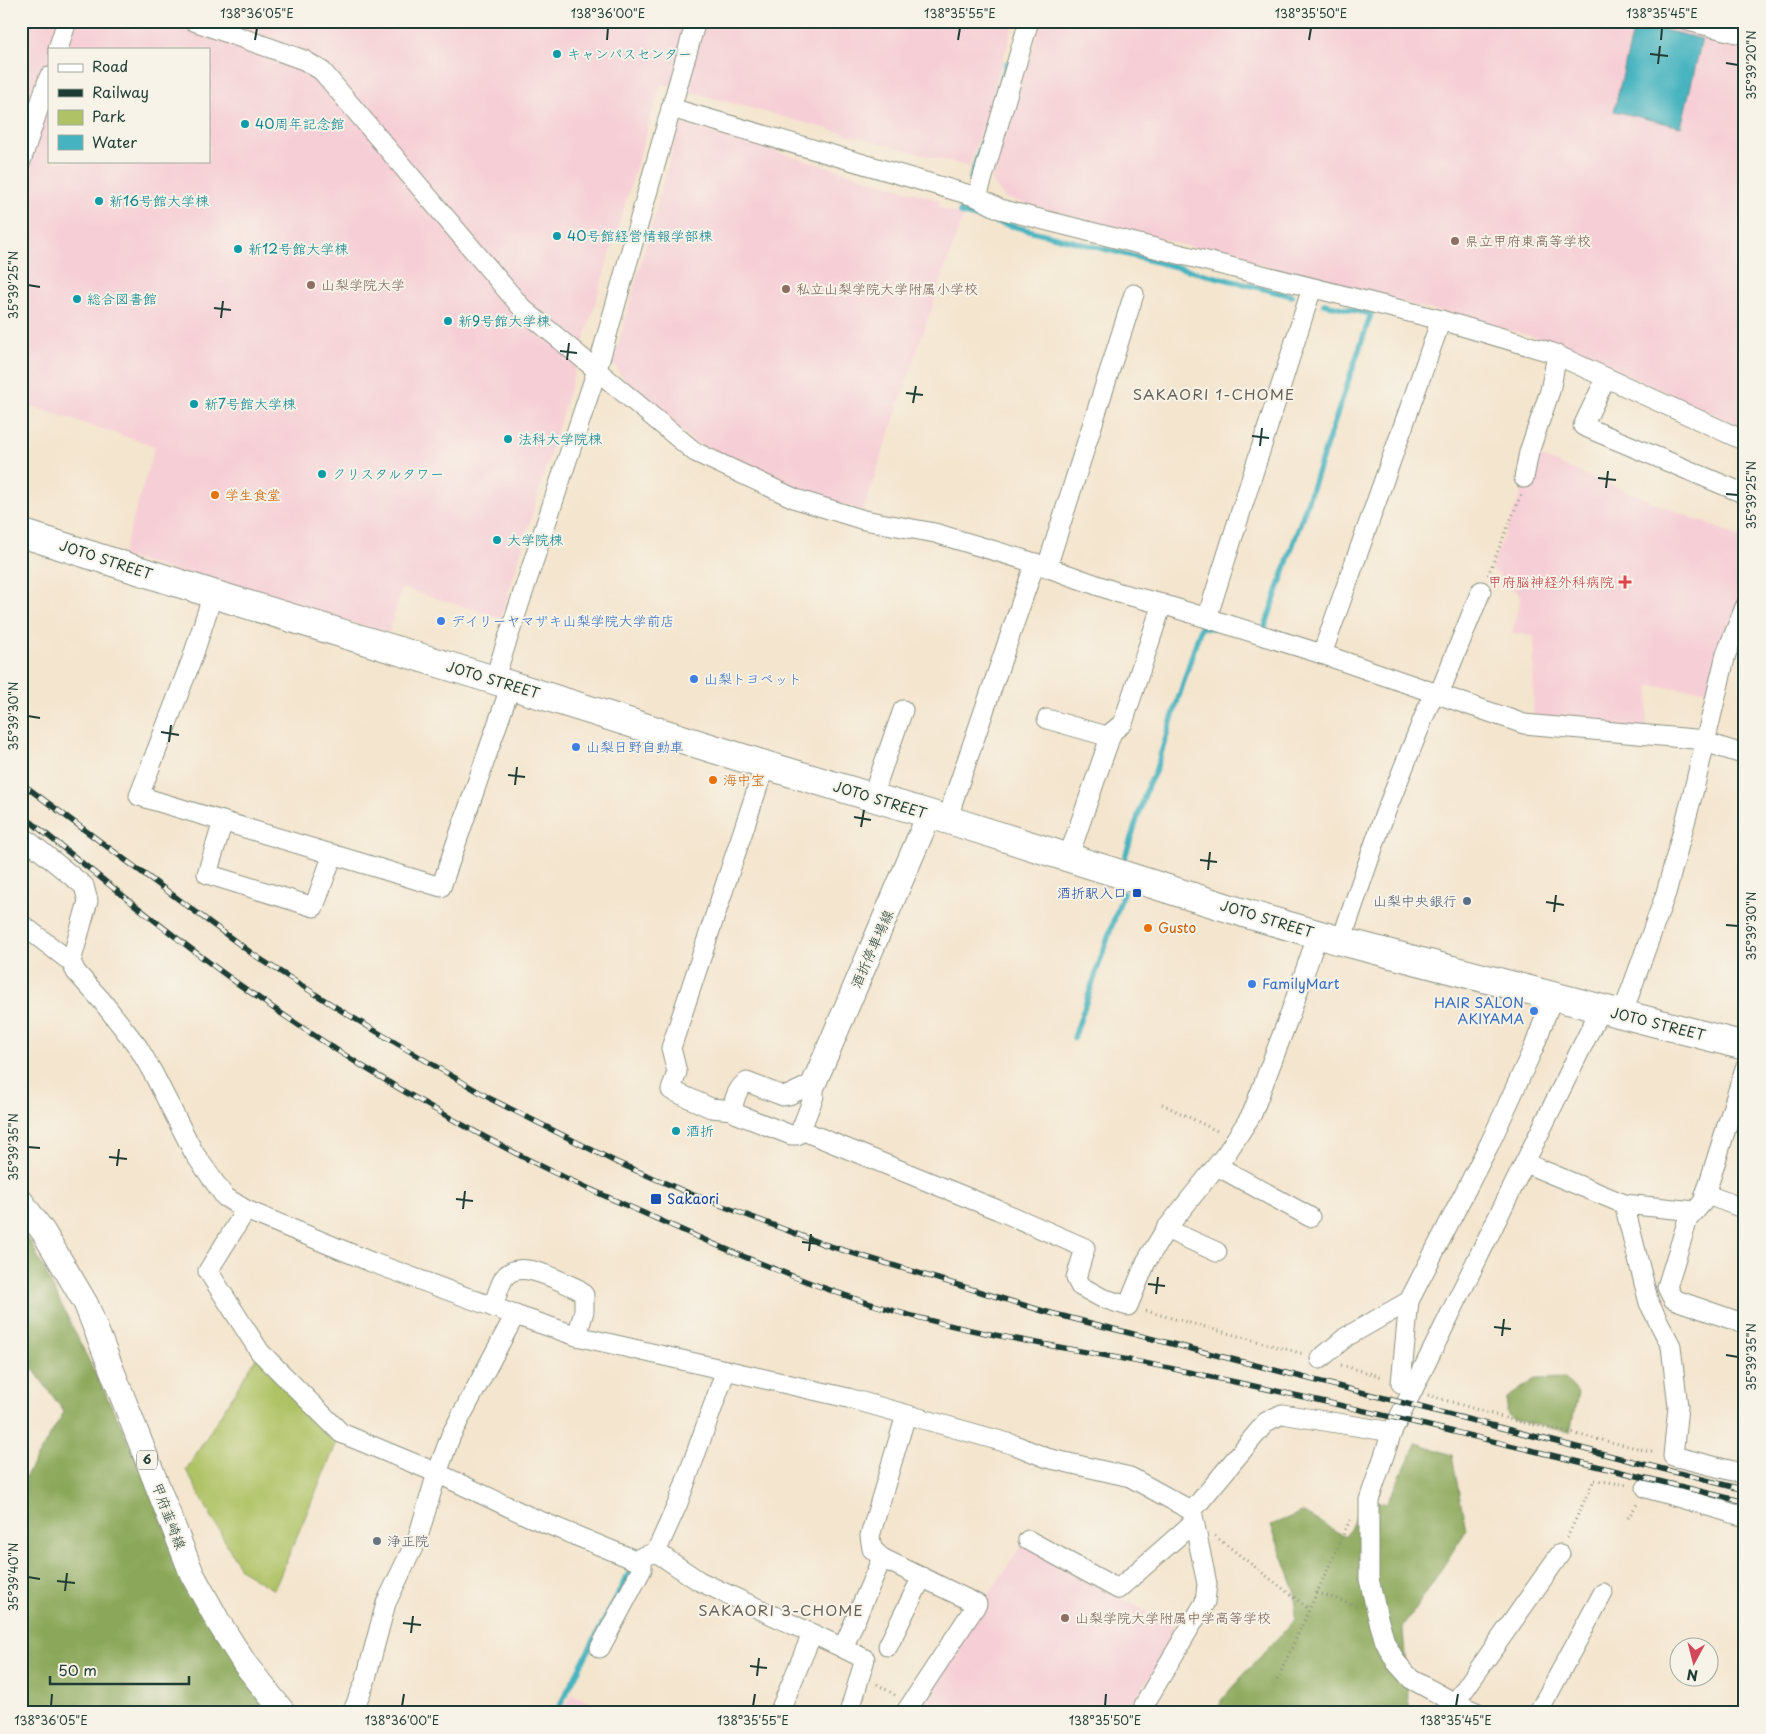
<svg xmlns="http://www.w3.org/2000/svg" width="1766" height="1734" font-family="'Playpen Sans','Klee One',sans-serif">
<rect width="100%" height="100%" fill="#f7f3e8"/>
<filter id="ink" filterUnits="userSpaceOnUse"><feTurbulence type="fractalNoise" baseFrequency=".02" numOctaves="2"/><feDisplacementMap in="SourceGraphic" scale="10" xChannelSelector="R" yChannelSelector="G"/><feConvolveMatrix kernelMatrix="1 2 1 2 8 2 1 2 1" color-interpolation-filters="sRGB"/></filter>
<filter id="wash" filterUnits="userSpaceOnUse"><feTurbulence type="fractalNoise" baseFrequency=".0096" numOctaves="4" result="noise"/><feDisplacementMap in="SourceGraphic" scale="20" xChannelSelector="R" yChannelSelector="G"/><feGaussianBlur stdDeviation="1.12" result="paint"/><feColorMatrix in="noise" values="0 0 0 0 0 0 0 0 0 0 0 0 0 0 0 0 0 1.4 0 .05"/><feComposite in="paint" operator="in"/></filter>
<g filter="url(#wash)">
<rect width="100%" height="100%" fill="#f4e5ce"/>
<g fill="#f6cfd6" fill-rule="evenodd">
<path d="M21,21H1015L969,167L661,84L501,618L402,588L389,633L122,556L155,446L21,403ZM49,49H209V161H49Z"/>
<polygon points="1042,21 1641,21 1745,45 1745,428 1554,342 1004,198 991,179"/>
<polygon points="680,123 939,200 939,207 963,216 863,511 795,489 694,442 622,377 613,363"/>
<polygon points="1529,452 1745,539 1745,607 1717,691 1650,686 1645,735 1533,726 1534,636 1512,633 1521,596 1491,568 1521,494"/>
<polygon points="1025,1541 1119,1597 1181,1630 1134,1700 1125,1707 1128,1713 911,1713 980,1607"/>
<polygon points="572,1694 612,1713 560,1713"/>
</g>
<polygon fill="#afc265" stroke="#67804c" points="260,1352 341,1433 274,1590 241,1570 186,1470"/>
<g fill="#8ba85a" stroke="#557247">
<polygon points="21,1229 31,1243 139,1462 250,1683 268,1713 21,1713 21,1484 64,1412 21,1352"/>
<polygon points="1565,1378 1578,1393 1570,1432 1512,1420 1506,1411 1507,1398 1535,1379"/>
<polygon points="1417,1443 1452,1455 1466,1531 1403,1628 1408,1699 1411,1713 1215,1713 1226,1694 1296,1618 1295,1591 1271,1525 1302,1512 1346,1537 1359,1510 1372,1500 1386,1504"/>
</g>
<polygon fill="#46b4c0" stroke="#32787a" points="1635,23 1702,39 1681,127 1614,111"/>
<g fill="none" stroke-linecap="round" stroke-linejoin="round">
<g stroke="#46b4c0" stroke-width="5.5">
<polyline points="971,178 1007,63"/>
<polyline points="961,210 960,213 1292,296"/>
<polyline points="1263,633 1371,314 1324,304"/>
<polyline points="1125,857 1148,785 1155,772 1201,627 1212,628"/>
<polyline points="1074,1038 1123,893"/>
<polyline points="556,1713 632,1567"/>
</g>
</g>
</g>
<g filter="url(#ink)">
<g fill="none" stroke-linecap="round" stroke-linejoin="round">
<g stroke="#8a9181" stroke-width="21">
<g id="minor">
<polyline points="194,21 304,60 322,71 522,308 695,452 796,499 864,520 935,533 1035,563 1119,593 1162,604 1322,654 1524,724 1706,740"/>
<polyline points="1688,21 1745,35"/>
<polyline points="58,49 67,21"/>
<polyline points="671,108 977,197 1000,209 1441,320 1550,352 1745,441"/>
<polyline points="21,161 49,77"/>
<polyline points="977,197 1029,21"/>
<polyline points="1606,378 1583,426 1745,494"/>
<polyline points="1524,478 1529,452 1550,391 1557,355"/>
<polyline points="1047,567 1134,294"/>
<polyline points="213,594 192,659 139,796 441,887 511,685"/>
<polyline points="1207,618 1312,288"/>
<polyline points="1322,654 1441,320"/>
<polyline points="494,680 597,370 696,21"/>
<polyline points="1439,694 1481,591"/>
<polyline points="1047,719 1110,737"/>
<polyline points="1705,742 1745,755"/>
<polyline points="872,797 903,710"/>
<polyline points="949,820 953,801 1035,563"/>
<polyline points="223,821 207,874 314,907 333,854"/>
<polyline points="21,835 84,886 88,901 71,962 76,972 102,1001 138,1047 153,1073 194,1153 225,1197 246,1210 371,1262 515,1315 577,1336 848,1398 1015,1445 1047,1458 1130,1477 1192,1511"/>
<polyline points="1068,858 1112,732 1123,723 1162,604"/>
<polyline points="24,926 71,962"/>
<polyline points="1341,941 1384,816 1434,692"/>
<polyline points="1622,1015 1666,893 1693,793 1726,654 1745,607"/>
<polyline points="1745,1068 1703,1202 1688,1219 1667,1287 1673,1299 1745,1324"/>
<path d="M747,1082L783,1096L789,1095L814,1083V1096L800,1132L797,1135H791L737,1114L733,1110C733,1101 738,1086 747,1082Z"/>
<polyline points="733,1110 711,1108 671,1090 677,1072 671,1048 765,765"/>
<polyline points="801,1130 998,1210 1085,1248 1076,1278 1080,1286 1102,1298 1128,1306 1146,1262 1166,1229 1226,1154 1252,1114 1290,1014 1318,934"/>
<polyline points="1525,1163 1624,1204 1649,1303 1671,1346 1678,1407 1673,1456 1745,1474"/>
<polyline points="1217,1166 1310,1217"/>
<polyline points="1705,1194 1745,1209"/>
<polyline points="1624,1204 1695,1211"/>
<polyline points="246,1210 208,1271 260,1352 341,1433 437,1473 528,1516 635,1560 656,1552 699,1581 843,1648 882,1558 872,1549 870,1536 906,1415"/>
<polyline points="1166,1229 1217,1252"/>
<path d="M493,1307C496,1298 499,1286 504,1278C519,1257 559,1281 578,1289L584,1295V1311L577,1336"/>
<polyline points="1320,1359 1346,1337 1409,1301"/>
<polyline points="1413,1390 1401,1383 1409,1301 1490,1143 1534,1047 1553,996"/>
<polyline points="1392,1432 1600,1010"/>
<polyline points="1646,1488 1745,1517"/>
<polyline points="1028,1540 1118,1589 1194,1522"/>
<polyline points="656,1552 678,1503 726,1370"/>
<polyline points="882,1558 977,1604 905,1713"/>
<polyline points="888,1646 922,1577"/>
<polyline points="600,1648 642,1569 642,1557"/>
<polyline points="843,1648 865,1659 849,1713"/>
<polyline points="1455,1703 1560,1554"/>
<polyline points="352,1713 365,1682 386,1603 418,1537 437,1473 451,1435 515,1315"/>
<polyline points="779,1713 812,1634"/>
<polyline points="1143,1713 1144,1705 1205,1602 1207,1584 1192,1511 1266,1422 1282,1414 1392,1432 1369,1500 1369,1579 1378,1618 1385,1642 1396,1662 1411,1679 1455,1703 1478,1713"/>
<polyline points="1538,1713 1603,1593"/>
</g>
</g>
<g stroke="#8a9181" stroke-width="26">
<g id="major">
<polyline points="814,1083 929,815"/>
<polyline points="21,1201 44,1233 86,1304 192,1574 219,1623 245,1664 284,1713"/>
</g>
</g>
<g stroke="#8a9181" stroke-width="30">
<polyline id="highway" points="21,533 213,594 494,680 765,765 949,820 1244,913 1341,941 1745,1046"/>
</g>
<g stroke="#8a9181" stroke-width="3" stroke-dasharray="1 4" stroke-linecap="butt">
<polyline points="1488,575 1521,495"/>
<polyline points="1162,1104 1219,1132"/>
<polyline points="1146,1311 1304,1354"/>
<polyline points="1341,1365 1383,1377"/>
<polyline points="1428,1395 1512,1420 1655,1452"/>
<polyline points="1628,1518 1637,1504"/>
<polyline points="1215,1536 1309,1609"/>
<polyline points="1567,1538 1594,1480 1628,1485"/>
<polyline points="1317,1593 1356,1605"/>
<polyline points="1277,1680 1350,1520"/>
<polyline points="877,1684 895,1695"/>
</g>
<use href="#minor" stroke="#fff" stroke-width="19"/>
<use href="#major" stroke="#fff" stroke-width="24"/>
<use href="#highway" stroke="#fff" stroke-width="28"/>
<g stroke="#1f3d34" stroke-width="5.5">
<g id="rail">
<polyline points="21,783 254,955 345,1013 491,1099 616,1162 691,1194 823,1244 1043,1311 1745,1490"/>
<path d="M21,814C93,871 163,930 237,983C332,1050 433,1112 537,1164C576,1184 617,1201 657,1219C726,1250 796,1280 868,1303C971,1336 1078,1348 1183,1371C1371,1410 1558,1457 1745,1502"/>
</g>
</g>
<use href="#rail" stroke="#f7f3e8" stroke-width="4" stroke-dasharray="11" stroke-linecap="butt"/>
</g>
</g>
<path fill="none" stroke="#1f3d34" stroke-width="2" d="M255,40L257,28M607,40L608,28M958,40L960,28M1309,40L1311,28M1661,40L1662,28M1650,54L1668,56M1726,63L1738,65M1658,64L1660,46M28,285L40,287M214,308L231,310M221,318L223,301M560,351L577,353M567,360L569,343M906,393L923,395M913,403L916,386M1252,436L1269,438M1260,446L1262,428M1598,478L1616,480M1606,488L1608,471M1726,494L1738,495M28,716L40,718M161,732L179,735M169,742L171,725M508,775L525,777M515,785L517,767M854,817L871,820M861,827L864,810M1200,860L1217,862M1208,870L1210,852M1546,902L1564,905M1554,912L1556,895M1726,925L1738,926M28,1147L40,1148M109,1157L127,1159M117,1166L119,1149M456,1199L473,1201M463,1209L465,1191M802,1242L819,1244M809,1251L811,1234M1148,1284L1165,1286M1156,1294L1158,1277M1494,1327L1511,1329M1502,1336L1504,1319M1726,1355L1738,1357M28,1577L40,1579M57,1581L75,1583M65,1591L67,1573M403,1623L421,1625M411,1633L413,1616M750,1666L767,1668M757,1676L759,1658M51,1706L52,1694M402,1706L404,1694M753,1706L755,1694M1105,1706L1106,1694M1456,1706L1458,1694"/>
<g fill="#0f9aa8" stroke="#f7f3e8" stroke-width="2">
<circle cx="557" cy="54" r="5"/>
<circle cx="245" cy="124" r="5"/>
<circle cx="99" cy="201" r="5"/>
<circle cx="557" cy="236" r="5"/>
<circle cx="238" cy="249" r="5"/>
<circle cx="77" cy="299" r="5"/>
<circle cx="448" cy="321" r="5"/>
<circle cx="194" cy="404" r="5"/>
<circle cx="508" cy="439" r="5"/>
<circle cx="322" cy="474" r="5"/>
<circle cx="497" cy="540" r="5"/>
<circle cx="676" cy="1131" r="5"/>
</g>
<g fill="#8d6e63" stroke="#f7f3e8" stroke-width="2">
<circle cx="1455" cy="241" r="5"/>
<circle cx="311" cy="285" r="5"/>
<circle cx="786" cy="289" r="5"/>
<circle cx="1065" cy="1618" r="5"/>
</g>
<g fill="#e8710a" stroke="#f7f3e8" stroke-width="2">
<circle cx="215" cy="495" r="5"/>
<circle cx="713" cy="780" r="5"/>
<circle cx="1148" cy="928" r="5"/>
</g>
<path fill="#e0444e" stroke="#f7f3e8" stroke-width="2" d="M1622.5 574.5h5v5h5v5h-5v5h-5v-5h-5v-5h5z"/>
<g fill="#3f7fe0" stroke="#f7f3e8" stroke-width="2">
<circle cx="441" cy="621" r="5"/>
<circle cx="694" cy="679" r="5"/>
<circle cx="576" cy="747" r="5"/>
<circle cx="1252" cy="984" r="5"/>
<circle cx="1534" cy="1011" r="5"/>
</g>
<g fill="#1a4fb4" stroke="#f7f3e8" stroke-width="2">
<rect x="1132" y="888" width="10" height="10" rx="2.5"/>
<rect x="650" y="1193" width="12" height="12" rx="2.5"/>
</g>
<circle fill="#5c6f8a" stroke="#f7f3e8" stroke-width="2" cx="1467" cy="901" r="5"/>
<circle fill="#6b7280" stroke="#f7f3e8" stroke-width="2" cx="377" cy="1541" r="5"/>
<g text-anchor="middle" stroke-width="4" stroke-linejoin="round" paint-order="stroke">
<rect fill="#f7f3e8" stroke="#60746a" stroke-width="1" x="137" y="1450.5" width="20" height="19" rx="4"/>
<g font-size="12" font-weight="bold" fill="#1f3d34">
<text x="147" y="1464">6</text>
</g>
<g font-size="14" fill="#0d838f" stroke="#f7f3e8" text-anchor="start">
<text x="567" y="59">キャンパスセンター</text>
<text x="255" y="129">40周年記念館</text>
<text x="109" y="206">新16号館大学棟</text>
<text x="567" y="241">40号館経営情報学部棟</text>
<text x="248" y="254">新12号館大学棟</text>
<text x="87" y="304">総合図書館</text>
<text x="458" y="326">新9号館大学棟</text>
<text x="204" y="409">新7号館大学棟</text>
<text x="518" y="444">法科大学院棟</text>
<text x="332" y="479">クリスタルタワー</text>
<text x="507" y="545">大学院棟</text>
<text x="686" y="1136">酒折</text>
</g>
<g font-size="14" fill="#785e54" stroke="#f7f3e8" text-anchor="start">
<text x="1465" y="246">県立甲府東高等学校</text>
<text x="321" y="290">山梨学院大学</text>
<text x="796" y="294">私立山梨学院大学附属小学校</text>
<text x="1075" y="1623">山梨学院大学附属中学高等学校</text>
</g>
<g font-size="14" fill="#c56008" stroke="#f7f3e8" text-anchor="start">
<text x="225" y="500">学生食堂</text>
<text x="723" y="785">海中宝</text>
<text x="1158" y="933">Gusto</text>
</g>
<g font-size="14" fill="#1f3d34" stroke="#f7f3e8">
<text transform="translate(106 560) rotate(18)" y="5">JOTO STREET</text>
<text transform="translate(493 680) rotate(17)" y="5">JOTO STREET</text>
<text transform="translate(880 800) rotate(17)" y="5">JOTO STREET</text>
<text transform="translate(1267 919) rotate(17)" y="5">JOTO STREET</text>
<text transform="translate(872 949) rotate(-66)" y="5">酒折停車場線</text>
<text transform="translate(1658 1024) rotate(14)" y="5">JOTO STREET</text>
<text transform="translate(169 1516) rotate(69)" y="5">甲府韮崎線</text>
</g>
<g font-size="14" fill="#be3a42" stroke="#f7f3e8" text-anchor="end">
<text x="1614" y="587">甲府脳神経外科病院</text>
</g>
<g font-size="14" fill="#366cbe" stroke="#f7f3e8" text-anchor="start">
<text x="451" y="626">デイリーヤマザキ山梨学院大学前店</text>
<text x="704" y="684">山梨トヨペット</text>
<text x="586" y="752">山梨日野自動車</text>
<text x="1262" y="989">FamilyMart</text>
<text x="1524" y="1008" text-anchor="end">HAIR SALON<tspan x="1524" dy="16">AKIYAMA</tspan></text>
</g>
<g font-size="14" fill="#164399" stroke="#f7f3e8" text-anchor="end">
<text x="1127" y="898">酒折駅入口</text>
<text x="667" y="1204" text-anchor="start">Sakaori</text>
</g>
<g font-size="14" fill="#4e5e75" stroke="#f7f3e8" text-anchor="end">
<text x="1457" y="906">山梨中央銀行</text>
</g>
<g font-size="14" fill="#5b616d" stroke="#f7f3e8" text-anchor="start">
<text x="387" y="1546">浄正院</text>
</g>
<g font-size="15" letter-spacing="1" fill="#67635a" stroke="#f7f3e8">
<text x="1214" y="400">SAKAORI 1-CHOME</text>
<text x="781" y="1616">SAKAORI 3-CHOME</text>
</g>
</g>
<rect width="1766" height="1734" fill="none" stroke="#f7f3e8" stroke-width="55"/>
<rect x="48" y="48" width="162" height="115" fill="#f7f3e8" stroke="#a1aaa0"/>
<rect x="58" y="64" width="25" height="8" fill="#ffffff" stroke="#a1aaa0"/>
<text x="92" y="72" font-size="15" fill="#1f3d34">Road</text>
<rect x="58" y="89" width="25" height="8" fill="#1f3d34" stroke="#a1aaa0"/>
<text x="92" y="98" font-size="15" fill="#1f3d34">Railway</text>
<rect x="58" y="110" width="25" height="15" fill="#afc265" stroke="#a1aaa0"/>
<text x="92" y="122" font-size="15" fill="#1f3d34">Park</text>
<rect x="58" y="135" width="25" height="15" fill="#46b4c0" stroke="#a1aaa0"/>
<text x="92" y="148" font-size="15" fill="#1f3d34">Water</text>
<g transform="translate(1694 1662) rotate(187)"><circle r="24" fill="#f7f3e8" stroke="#a1aaa0"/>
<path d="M0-4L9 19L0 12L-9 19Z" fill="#d1495b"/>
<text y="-8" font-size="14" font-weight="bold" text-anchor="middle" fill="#1f3d34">N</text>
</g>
<path d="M50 1676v8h139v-8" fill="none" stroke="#1f3d34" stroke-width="2.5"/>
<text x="58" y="1676" font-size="15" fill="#1f3d34" stroke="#f7f3e8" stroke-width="4" paint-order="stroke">50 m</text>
<rect x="28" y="28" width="1710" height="1678" fill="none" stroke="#1f3d34" stroke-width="2"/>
<g font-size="12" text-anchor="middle" fill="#1f3d34">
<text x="257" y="18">138°36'05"E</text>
<text x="608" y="18">138°36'00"E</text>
<text x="960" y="18">138°35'55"E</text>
<text x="1311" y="18">138°35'50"E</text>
<text x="1662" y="18">138°35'45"E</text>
<text transform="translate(1752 65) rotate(-90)" y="4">35°39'20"N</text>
<text transform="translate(14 285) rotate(-90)" y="4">35°39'25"N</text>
<text transform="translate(1752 495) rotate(-90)" y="4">35°39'25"N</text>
<text transform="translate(14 716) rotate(-90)" y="4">35°39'30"N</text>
<text transform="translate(1752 926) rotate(-90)" y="4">35°39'30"N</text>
<text transform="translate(14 1147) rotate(-90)" y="4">35°39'35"N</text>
<text transform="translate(1752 1357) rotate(-90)" y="4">35°39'35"N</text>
<text transform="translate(14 1577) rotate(-90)" y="4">35°39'40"N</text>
<text x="51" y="1725">138°36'05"E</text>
<text x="402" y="1725">138°36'00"E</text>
<text x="753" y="1725">138°35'55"E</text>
<text x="1105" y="1725">138°35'50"E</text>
<text x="1456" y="1725">138°35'45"E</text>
</g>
</svg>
